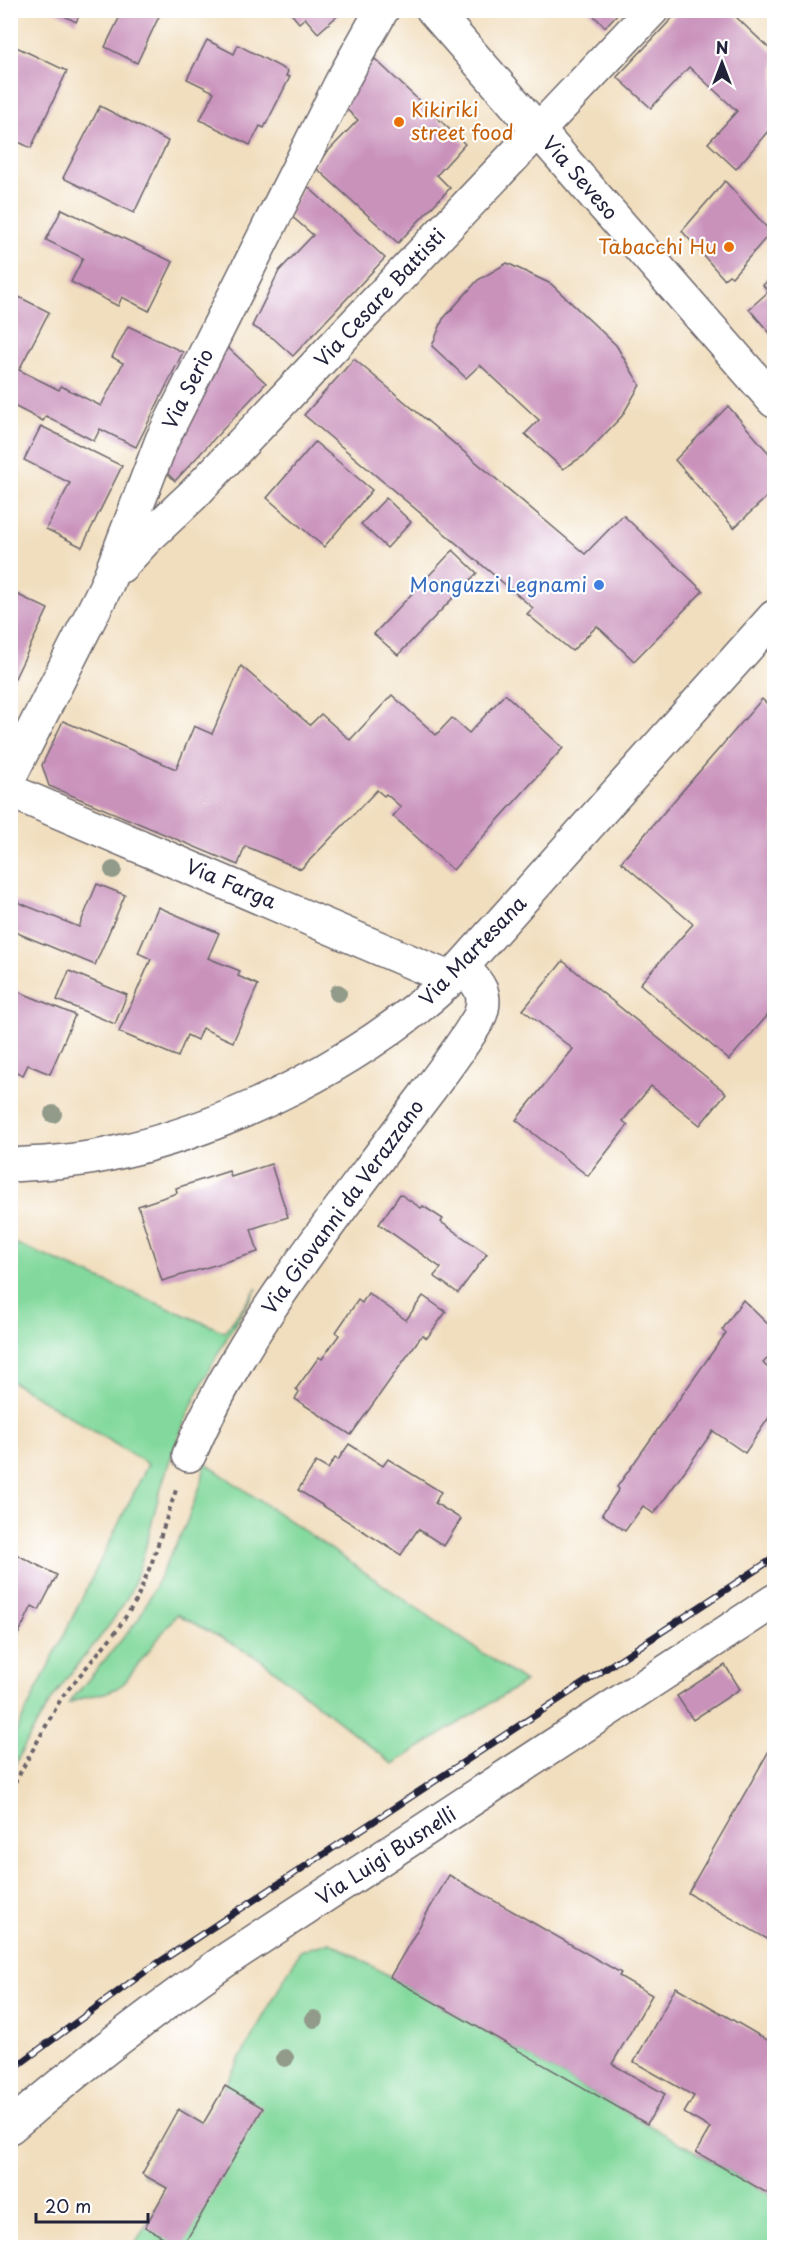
<svg xmlns="http://www.w3.org/2000/svg" width="785" height="2258" font-family="'Playpen Sans',sans-serif">
<rect width="100%" height="100%" fill="#fff"/>
<filter id="ink" filterUnits="userSpaceOnUse"><feTurbulence type="fractalNoise" baseFrequency=".0167" numOctaves="2"/><feDisplacementMap in="SourceGraphic" scale="12" xChannelSelector="R" yChannelSelector="G"/><feConvolveMatrix kernelMatrix="1 2 1 2 8 2 1 2 1" color-interpolation-filters="sRGB"/></filter>
<filter id="wash" filterUnits="userSpaceOnUse"><feTurbulence type="fractalNoise" baseFrequency=".008" numOctaves="4" result="noise"/><feDisplacementMap in="SourceGraphic" scale="24" xChannelSelector="R" yChannelSelector="G"/><feGaussianBlur stdDeviation="1.35" result="paint"/><feColorMatrix in="noise" values="0 0 0 0 0 0 0 0 0 0 0 0 0 0 0 0 0 1.4 0 .05"/><feComposite in="paint" operator="in"/></filter>
<g filter="url(#wash)">
<rect width="100%" height="100%" fill="#f1debe"/>
<g fill="#83d99d" stroke="#527e6c" stroke-width="1.5">
<path d="M10,1241L225,1332L257,1288C220,1346 187,1406 166,1472C152,1513 147,1558 127,1598C111,1627 87,1652 67,1678C45,1708 27,1740 11,1772V1742L148,1464L11,1381Z"/>
<path d="M205,1463L525,1682L393,1764L260,1659L177,1614L123,1684C108,1696 85,1694 68,1704L138,1620L186,1524L202,1481Z"/>
<polygon points="330,1942 774,2197 774,2247 133,2248 167,2188 142,2174 178,2109 203,2124 300,1951"/>
</g>
<g id="blocks">
<g fill="#c992bb">
<polygon points="53,10 82,10 76,22"/>
<polygon points="123,10 162,10 137,63 105,47"/>
<polygon points="288,10 344,10 318,33 305,18 299,23"/>
<polygon points="588,10 621,10 605,27"/>
<polygon points="680,10 742,10 736,17 774,53 774,124 736,169 708,143 737,111 689,67 651,108 617,77"/>
<polygon points="207,40 234,54 238,45 288,71 286,76 290,77 264,128 260,126 250,145 200,120 214,92 187,79"/>
<polygon points="10,44 67,71 31,148 10,138"/>
<polygon points="375,59 465,144 437,175 450,188 398,243 314,166 358,120 344,107 360,75"/>
<polygon points="100,106 168,141 134,213 63,178"/>
<polygon points="725,181 771,232 732,277 729,275 724,279 682,231"/>
<polygon points="304,183 385,258 293,356 273,338 252,326 279,271 313,235 289,214"/>
<polygon points="62,209 173,262 149,311 122,297 118,306 71,282 83,258 46,240"/>
<polygon points="507,263 551,284 616,345 640,385 622,416 585,455 563,469 525,434 539,420 509,392 480,365 466,378 432,346 443,319 478,280"/>
<polygon points="774,275 774,338 749,309 768,292 763,285"/>
<polygon points="17,296 49,312 19,370 59,390 61,386 101,406 123,363 112,357 128,326 183,352 136,447 100,429 94,441 46,416 43,421 10,404 10,303 12,304"/>
<polygon points="223,343 266,383 175,481 162,468"/>
<polygon points="354,359 585,554 623,515 703,591 634,661 597,626 572,651 527,614 533,608 304,415"/>
<polygon points="728,406 774,459 774,490 734,528 675,460"/>
<polygon points="41,426 122,466 82,547 46,529 70,483 24,460"/>
<polygon points="315,442 372,490 324,547 267,498"/>
<polygon points="386,498 411,522 387,548 361,524"/>
<polygon points="453,550 477,573 398,655 374,634"/>
<polygon points="10,591 48,609 15,678 10,675"/>
<polygon points="241,666 310,725 321,714 350,740 392,695 436,735 452,718 469,733 505,694 563,748 453,870 393,816 401,807 386,794 384,796 377,790 301,869 245,846 238,865 49,786 42,765 63,721 176,769 194,726 212,734"/>
<polygon points="762,699 774,710 774,1008 729,1060 640,984 693,924 621,862"/>
<polygon points="97,884 125,895 95,965 10,930 10,899 79,927"/>
<polygon points="158,907 219,933 208,958 240,971 238,976 258,985 233,1042 202,1028 197,1040 187,1035 178,1057 119,1032 151,959 138,953"/>
<polygon points="563,961 726,1093 700,1125 651,1086 623,1121 628,1125 588,1176 516,1120 573,1049 523,1010"/>
<polygon points="69,971 127,995 115,1024 57,1000"/>
<polygon points="10,988 75,1015 50,1074 28,1065 23,1075 10,1069"/>
<polygon points="271,1164 288,1217 251,1229 258,1252 162,1281 138,1206 177,1193 176,1188 229,1171 231,1177"/>
<polygon points="400,1194 421,1208 423,1206 443,1219 441,1222 487,1254 458,1293 434,1276 441,1268 379,1224"/>
<polygon points="368,1293 406,1320 423,1296 446,1312 427,1338 422,1335 351,1435 295,1399 299,1392 296,1389 319,1357 322,1359 339,1335 336,1332 358,1300 362,1303"/>
<polygon points="743,1300 774,1330 774,1352 763,1363 774,1374 774,1410 745,1453 713,1431 654,1514 643,1506 625,1531 602,1514 619,1489 617,1487 726,1333 722,1330"/>
<polygon points="349,1444 383,1466 388,1459 441,1492 435,1503 461,1519 444,1546 418,1529 401,1555 298,1490 316,1462 328,1469 335,1458 338,1460"/>
<polygon points="10,1551 57,1575 39,1610 32,1606 17,1637 10,1633"/>
<polygon points="725,1665 740,1689 693,1720 677,1696"/>
<polygon points="774,1742 774,1943 688,1893"/>
<polygon points="449,1875 621,1973 619,1976 652,1995 612,2064 665,2094 647,2124 390,1977"/>
<polygon points="676,1987 774,2044 774,2197 696,2152 710,2128 684,2113 694,2096 634,2062"/>
<polygon points="225,2086 263,2108 182,2248 145,2227 167,2188 142,2174 178,2109 203,2124"/>
</g>
</g>
</g>
<g filter="url(#ink)">
<use href="#blocks" fill-opacity="0" stroke="#6a6469" stroke-width="1.5"/>
<g fill="none" stroke-linecap="round" stroke-linejoin="round">
<g stroke="#6a6469" stroke-width="36">
<g id="minor">
<polyline points="433,10 774,401"/>
<polyline points="121,566 144,541 194,494 652,10"/>
<polyline points="10,776 107,584 162,440 342,81 382,10"/>
<polyline points="10,791 451,979"/>
<path d="M10,1165C47,1163 83,1161 119,1152C234,1126 364,1060 451,979L774,617"/>
<path d="M189,1455C240,1335 322,1234 399,1130C426,1093 456,1057 479,1018C489,995 479,983 462,967"/>
<path d="M10,2127C78,2068 149,2014 223,1962L774,1601"/>
</g>
</g>
<polyline stroke="#6a6469" stroke-width="4" stroke-dasharray="4.5 4.5" stroke-linecap="butt" points="10,1791 62,1697 117,1630 136,1601 152,1562 177,1487"/>
<use href="#minor" stroke="#fff" stroke-width="33"/>
<g stroke="#22223b" stroke-width="7">
<polyline id="rail" points="10,2071 146,1971 774,1558"/>
</g>
<use href="#rail" stroke="#fff" stroke-width="4.5" stroke-dasharray="14" stroke-linecap="butt"/>
</g>
<g fill="#929a89">
<circle cx="113" cy="870" r="9"/>
<circle cx="338" cy="993" r="9"/>
<circle cx="53" cy="1114" r="9"/>
<circle cx="314" cy="2019" r="9"/>
<circle cx="285" cy="2058" r="9"/>
</g>
</g>
<g fill="#e8710a" stroke="#fff" stroke-width="2">
<circle cx="399" cy="122" r="6"/>
<circle cx="729" cy="247" r="6"/>
</g>
<circle fill="#3f7fe0" stroke="#fff" stroke-width="2" cx="599" cy="585" r="6"/>
<g text-anchor="middle" stroke-width="4.5" stroke-linejoin="round" paint-order="stroke">
<g font-size="20" fill="#c56008" stroke="#fff" text-anchor="start">
<text x="411" y="117">Kikiriki<tspan x="411" dy="23">street food</tspan></text>
<text x="717" y="254" text-anchor="end">Tabacchi Hu</text>
</g>
<g font-size="20" fill="#22223b" stroke="#fff">
<text transform="translate(580 178) rotate(49)" y="7">Via Seveso</text>
<text transform="translate(380 298) rotate(-47)" y="7">Via Cesare Battisti</text>
<text transform="translate(188 389) rotate(-63)" y="7">Via Serio</text>
<text transform="translate(231 884) rotate(23)" y="7">Via Farga</text>
<text transform="translate(473 951) rotate(-46)" y="7">Via Martesana</text>
<text transform="translate(343 1207) rotate(-54)" y="7">Via Giovanni da Verazzano</text>
<text transform="translate(386 1856) rotate(-33)" y="7">Via Luigi Busnelli</text>
</g>
<g font-size="20" fill="#366cbe" stroke="#fff" text-anchor="end">
<text x="587" y="592">Monguzzi Legnami</text>
</g>
</g>
<rect width="785" height="2258" fill="none" stroke="#fff" stroke-width="36"/>
<g transform="translate(722 63)" stroke="#ffffff" stroke-width="4.5" paint-order="stroke">
<path d="M0-4.5L10 22L0 15L-10 22Z" fill="#22223b"/>
<text y="-9" font-size="16" font-weight="bold" text-anchor="middle" fill="#22223b">N</text>
</g>
<path d="M36 2213v9h112v-9" fill="none" stroke="#22223b" stroke-width="3"/>
<text x="45" y="2213" font-size="18" fill="#22223b" stroke="#ffffff" stroke-width="4.5" paint-order="stroke">20 m</text>
</svg>
